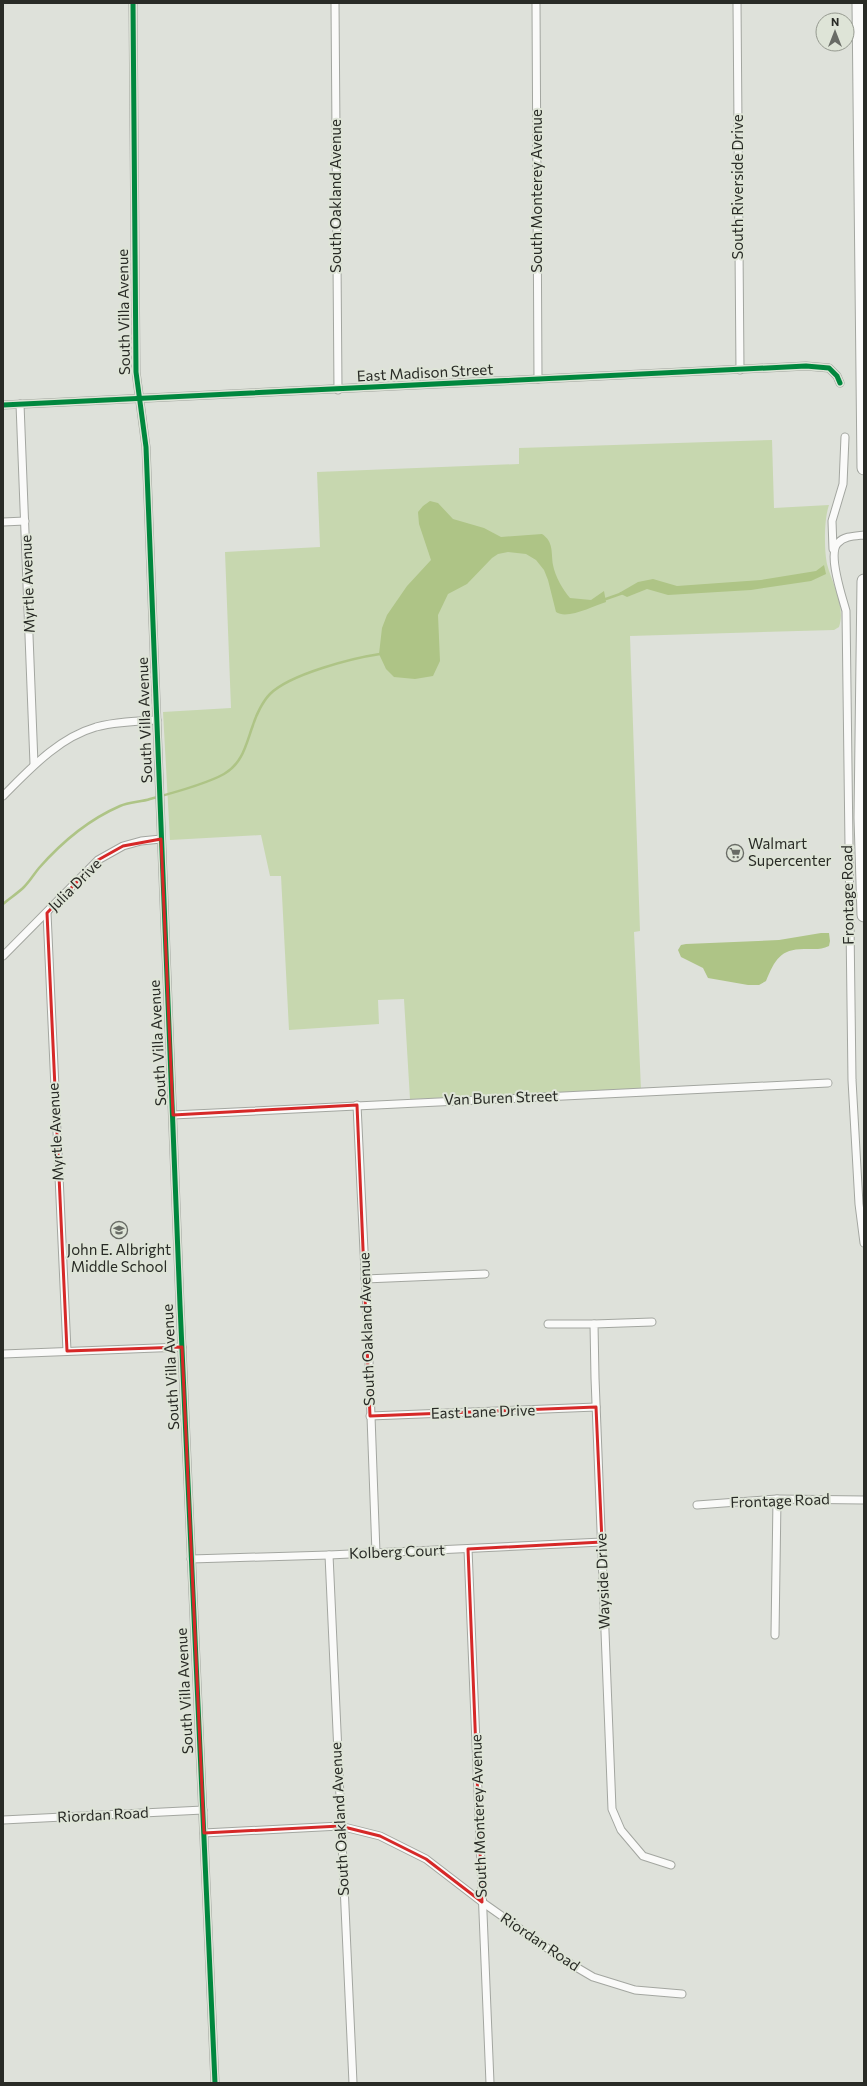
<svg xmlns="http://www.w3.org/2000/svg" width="867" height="2086" font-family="Commissioner,sans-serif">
<rect width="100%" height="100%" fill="#dee1da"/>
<path fill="#c7d7af" d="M772,440L774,508L829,505C824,519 824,549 827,564C832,583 846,607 839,627L834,630L630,636L640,931L634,932L641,1089L410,1099L404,999L378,1000L379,1024L289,1030L281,876H270L261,835L170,840L163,712L231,708L225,552L320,547L317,472L519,464V448Z"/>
<g fill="#aec486">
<path d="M430,501L438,503L453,519L484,528L501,537L542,534C554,542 551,553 553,565C555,576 563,590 570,598L591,600L604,591L606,602C593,606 567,620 556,612L548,580L544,570L536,560L526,554L508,552L498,554L492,558L467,584L448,594L438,615L440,661L433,676L415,679L394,677L386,669L379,654L382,628L387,615L407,586L431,560L419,524L418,512L423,506Z"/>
<polygon points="824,565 826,574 811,581 751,590 668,595 647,589 627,597 619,593 638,582 653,579 677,586 761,580 816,571"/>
<path d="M821,933H829L830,941L829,946C821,950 815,949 807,949C781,948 775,959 766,981L759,985H748L708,978L703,968L681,957L678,950L681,945L686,944L779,940Z"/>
</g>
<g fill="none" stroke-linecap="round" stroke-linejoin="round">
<g stroke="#aec486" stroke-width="2.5">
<polyline points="603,600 623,593"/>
<path d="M3,904C10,898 18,893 24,887C30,881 34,874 39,868C61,843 90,819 120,806C129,802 141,802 150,799C169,794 208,783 224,774C243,763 246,744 253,725C256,715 263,701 270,694C290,674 353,658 380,654"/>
</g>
<g stroke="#a3a6a0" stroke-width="9">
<g id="street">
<polyline points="133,3 136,372 146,447 180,1305 215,2083"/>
<polyline points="335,3 338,390"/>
<polyline points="536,3 538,379"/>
<polyline points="737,3 740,370"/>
<polyline points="20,404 34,764"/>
<polyline points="3,405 806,366 829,368 837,376 840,383"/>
<polyline points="3,522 25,521"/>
<path d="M864,535C855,536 844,536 838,543C827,553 842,596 846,611L852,1080L859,1204L864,1243"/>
<polyline points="833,549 832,521 843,484 845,437"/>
<path d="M3,796C30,769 58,738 96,727C115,722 136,721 157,720"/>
<polyline points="47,913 67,1351"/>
<polyline points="3,956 98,860 123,846 141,841 161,839"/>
<polyline points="357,1105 368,1334 376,1553"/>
<polyline points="173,1115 828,1083"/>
<polyline points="365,1279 485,1274"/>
<polyline points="652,1322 594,1324 595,1378 612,1809 621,1830 643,1856 671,1865"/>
<polyline points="548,1324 594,1324"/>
<polyline points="3,1354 182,1347"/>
<polyline points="370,1416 596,1407"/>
<polyline points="697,1505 777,1499 864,1500"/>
<polyline points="468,1549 490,2083"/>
<polyline points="329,1555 353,2083"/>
<polyline points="191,1559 329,1555 602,1542"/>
<polyline points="775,1635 777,1499"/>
<polyline points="3,1820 203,1810"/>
<polyline points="204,1833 340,1826 380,1836 426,1859 482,1902 564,1960 593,1977 635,1990 682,1994"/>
</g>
</g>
<g stroke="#a3a6a0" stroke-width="15">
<g id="highway">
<polyline points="859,3 864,468"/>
<polyline points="864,581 861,818 864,915"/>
</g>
</g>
<use href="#street" stroke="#fafaf9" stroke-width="7"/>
<use href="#highway" stroke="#fafaf9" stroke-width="13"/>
<g stroke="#dee4d7" stroke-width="8">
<g id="cycleway">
<polyline points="133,3 136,372 146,447 180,1305 215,2083"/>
<polyline points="3,405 806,366 829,368 837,376 840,383"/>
</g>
</g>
<use href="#cycleway" stroke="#00873e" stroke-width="5"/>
</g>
<path fill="none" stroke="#d62828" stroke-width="3" stroke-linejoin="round" d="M161,839L173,1115L357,1105L370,1416L596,1407L602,1542L468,1549L482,1902L426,1859L380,1836L340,1826L204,1833L182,1347L67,1351L47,913L98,860L123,846Z"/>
<defs>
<g id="supermarket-ring" transform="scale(0.9)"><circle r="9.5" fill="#dee4d7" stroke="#686b65" stroke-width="1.5"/><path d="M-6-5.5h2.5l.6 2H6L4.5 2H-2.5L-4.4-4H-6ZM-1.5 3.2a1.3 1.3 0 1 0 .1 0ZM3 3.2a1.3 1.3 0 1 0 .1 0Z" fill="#686b65"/></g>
<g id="school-ring" transform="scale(0.9)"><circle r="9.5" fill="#dee4d7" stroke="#686b65" stroke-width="1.5"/><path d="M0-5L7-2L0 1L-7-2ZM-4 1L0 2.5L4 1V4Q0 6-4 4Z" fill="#686b65"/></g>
</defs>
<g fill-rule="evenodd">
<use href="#supermarket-ring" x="735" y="853"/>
<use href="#school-ring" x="119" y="1230"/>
</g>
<g text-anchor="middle" stroke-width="4" stroke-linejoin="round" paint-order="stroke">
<g font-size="15" fill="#292b26" stroke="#dee4d7">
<text transform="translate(738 187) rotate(-90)" y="5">South Riverside Drive</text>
<text transform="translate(537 191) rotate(-90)" y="5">South Monterey Avenue</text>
<text transform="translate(336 196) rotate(-90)" y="5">South Oakland Avenue</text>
<text transform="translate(124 312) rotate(-91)" y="5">South Villa Avenue</text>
<text transform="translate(425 373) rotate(-3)" y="5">East Madison Street</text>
<text transform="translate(28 584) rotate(-92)" y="5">Myrtle Avenue</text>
<text transform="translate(145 720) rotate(-92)" y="5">South Villa Avenue</text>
<text transform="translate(75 885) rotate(-45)" y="5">Julia Drive</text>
<text transform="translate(848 895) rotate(-91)" y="5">Frontage Road</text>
<text transform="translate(158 1043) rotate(-93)" y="5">South Villa Avenue</text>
<text transform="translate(501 1098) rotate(-2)" y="5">Van Buren Street</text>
<text transform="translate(56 1132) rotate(-93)" y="5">Myrtle Avenue</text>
<text transform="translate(367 1329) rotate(-92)" y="5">South Oakland Avenue</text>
<text transform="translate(171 1367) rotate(-93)" y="5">South Villa Avenue</text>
<text transform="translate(483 1412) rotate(-2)" y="5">East Lane Drive</text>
<text transform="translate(780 1501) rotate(-2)" y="5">Frontage Road</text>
<text transform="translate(397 1552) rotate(-2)" y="5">Kolberg Court</text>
<text transform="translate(603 1581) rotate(-92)" y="5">Wayside Drive</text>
<text transform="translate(185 1691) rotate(-93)" y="5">South Villa Avenue</text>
<text transform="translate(103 1815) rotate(-3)" y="5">Riordan Road</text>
<text transform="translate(479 1816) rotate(-92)" y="5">South Monterey Avenue</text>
<text transform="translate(340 1819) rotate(-93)" y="5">South Oakland Avenue</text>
<text transform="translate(540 1942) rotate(34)" y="5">Riordan Road</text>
</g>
<g font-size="15" fill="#292b26" stroke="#dee4d7" text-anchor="start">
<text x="748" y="849">Walmart<tspan x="748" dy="17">Supercenter</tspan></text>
<text x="119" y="1255" text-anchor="middle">John E. Albright<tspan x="119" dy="17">Middle School</tspan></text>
</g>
</g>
<rect width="867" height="2086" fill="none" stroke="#292b26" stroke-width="8"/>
<g transform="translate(835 32)"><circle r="19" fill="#dee4d7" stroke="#969a90"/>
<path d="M0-3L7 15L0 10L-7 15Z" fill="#686b65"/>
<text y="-6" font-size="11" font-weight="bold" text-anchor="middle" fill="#292b26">N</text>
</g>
</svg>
